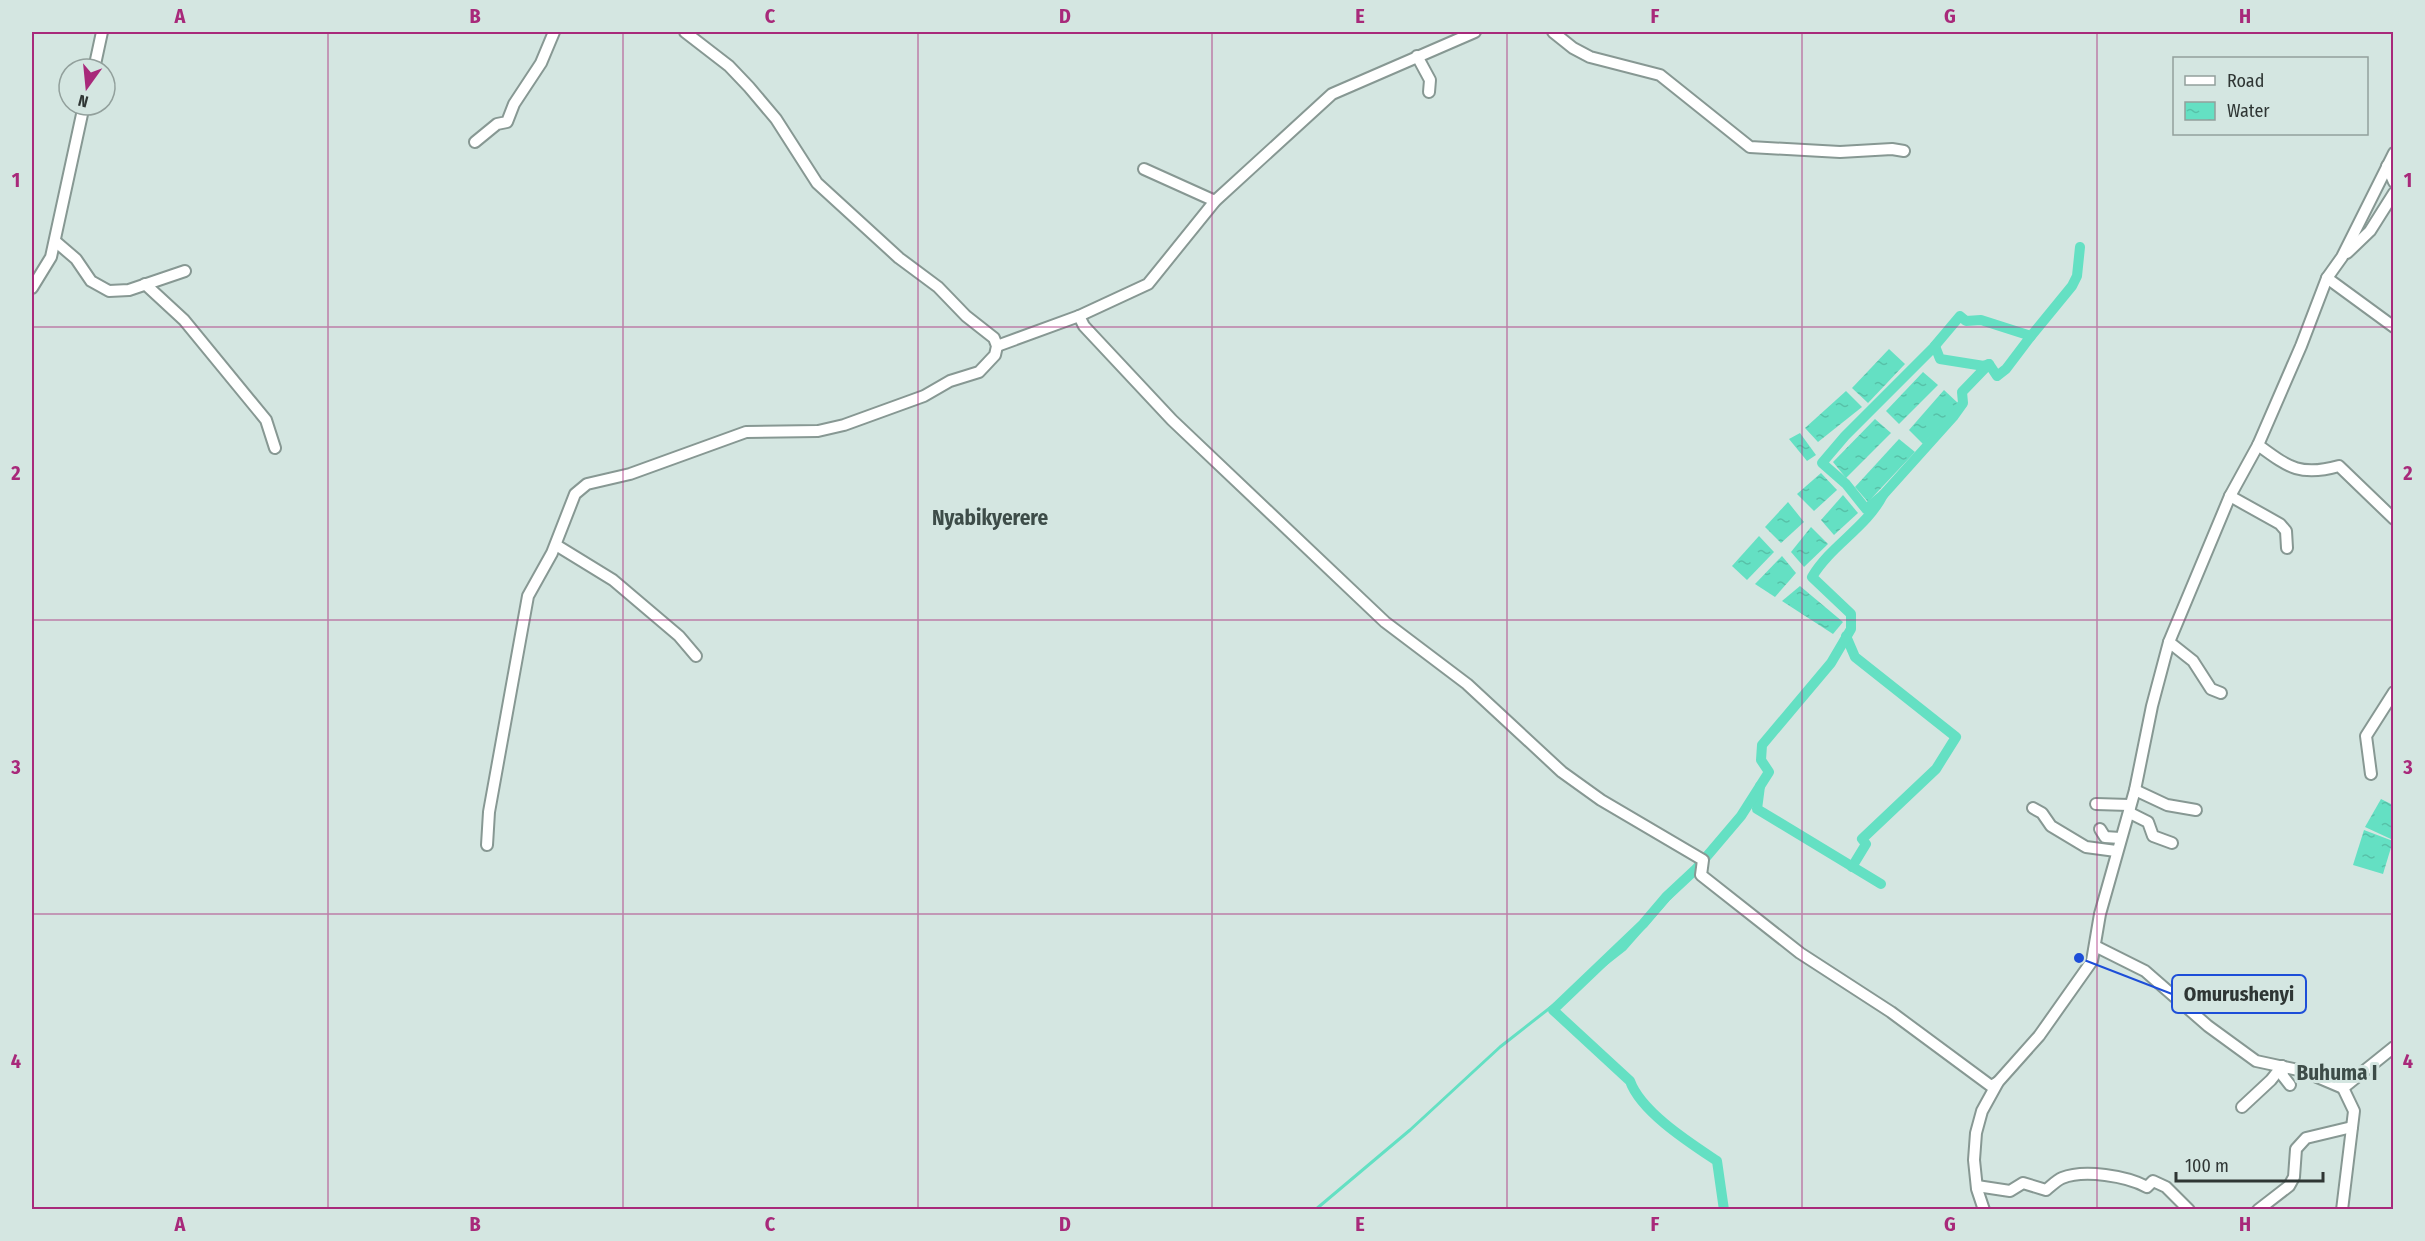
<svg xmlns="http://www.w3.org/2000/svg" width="2425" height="1241" font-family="'Fira Sans Condensed',sans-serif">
<defs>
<pattern id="water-ripples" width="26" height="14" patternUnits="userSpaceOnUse" patternTransform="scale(1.5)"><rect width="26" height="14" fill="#64e0c3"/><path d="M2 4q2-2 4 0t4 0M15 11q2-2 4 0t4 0" fill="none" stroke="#57c1a8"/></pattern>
</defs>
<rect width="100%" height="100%" fill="#d4e6e1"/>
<g fill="url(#water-ripples)">
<polygon points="1889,349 1905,364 1868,403 1852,388"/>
<polygon points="1923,372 1938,385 1899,424 1886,411"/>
<polygon points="1944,390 1959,404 1923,444 1909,430"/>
<polygon points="1846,391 1862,407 1818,442 1805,428"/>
<polygon points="1875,419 1891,433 1846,478 1833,462"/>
<polygon points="1800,433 1816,455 1807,461 1789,439"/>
<polygon points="1899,439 1915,452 1868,502 1855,487"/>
<polygon points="1821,473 1837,490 1814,511 1797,494"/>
<polygon points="1843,495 1858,513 1834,535 1821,520"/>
<polygon points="1788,502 1804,522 1781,543 1765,527"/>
<polygon points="1811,527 1828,544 1804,567 1791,552"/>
<polygon points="1759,536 1774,552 1747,580 1732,566"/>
<polygon points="1782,556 1796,573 1775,597 1755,584"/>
<polygon points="1800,586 1843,622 1833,634 1782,601"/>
<polygon points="2381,799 2393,805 2393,840 2365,827"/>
<polygon points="2364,830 2393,841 2383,874 2353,865"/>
</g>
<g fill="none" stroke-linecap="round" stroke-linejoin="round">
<polyline stroke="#64e0c3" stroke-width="3" points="1315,1210 1410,1130 1500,1047 1625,949 1683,883"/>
<g stroke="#64e0c3" stroke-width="10">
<polyline points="1935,346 1940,359 1984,366 1989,364 1997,376 2006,369 2031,336"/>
<polyline points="1883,495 1953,417 1963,403 1962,392 1989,364"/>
<polyline points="1846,636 1855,657 1956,737 1936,769 1862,839 1866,844 1852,867"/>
<polyline points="1760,786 1757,809 1881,884"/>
<path d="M1724,1210L1717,1161C1690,1143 1641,1112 1630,1081L1553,1010L1643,924L1666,897L1696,869L1741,816L1769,772L1761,760L1762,745L1831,663L1851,629V614L1812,577C1831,545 1866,528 1883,495L1866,509L1846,484L1822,463L1845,436L1933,348L1960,316L1966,321L1981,320L2031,336L2072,286L2077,276L2080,247"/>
</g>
<g stroke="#879893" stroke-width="14">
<g id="street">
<polyline points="1553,32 1573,48 1590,57 1660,75 1750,147 1840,152 1892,149 1904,151"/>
<polyline points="1417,56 1430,80 1429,92"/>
<polyline points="94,69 102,32"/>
<polyline points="475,142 497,124 507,122 514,104 541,63 554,32"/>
<polyline points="2387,166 2394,182"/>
<polyline points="1144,169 1215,201"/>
<polyline points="55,241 76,259 91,281 109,291 129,290 185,271"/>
<polyline points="2347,253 2370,231 2394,193"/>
<polyline points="2327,278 2394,327"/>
<polyline points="145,284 184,320 266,420 275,448"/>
<polyline points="32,288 51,257 84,105"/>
<polyline points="1079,316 1084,326 1172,420 1385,622 1467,684 1562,772 1601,800 1703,860 1701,875 1800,953 1891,1012 1991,1086 1998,1082"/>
<polyline points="997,346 1079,316 1148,284 1215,201 1332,94 1475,32"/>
<path d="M2258,445C2288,467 2300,477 2339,466L2394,519"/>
<polyline points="2230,496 2280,524 2286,531 2287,548"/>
<polyline points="556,545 613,580 679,636 696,656"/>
<polyline points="2169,642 2193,661 2211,689 2221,693"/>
<polyline points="2371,774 2366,736 2394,692"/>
<polyline points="2135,790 2167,805 2196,810"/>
<polyline points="2096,804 2129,805 2130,813 2148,822 2153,836 2172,843"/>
<polyline points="2033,808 2042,813 2051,826 2086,847 2116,851"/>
<polyline points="2100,829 2105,837 2120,838"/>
<polyline points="487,845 489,812 528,596 552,553 575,494 587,484 630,474 746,432 818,431 844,425 924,396 950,381 979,372 995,355 997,346 994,338 966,316 938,287 899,258 817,183 776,119 749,87 729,66 685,32"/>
<polyline points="2095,946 2145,971 2208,1026 2256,1061 2303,1071 2343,1088 2394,1047"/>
<polyline points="2282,1066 2283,1076 2290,1085"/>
<polyline points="2242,1107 2271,1080 2282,1066"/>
<path d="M1977,1186L2010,1191L2023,1183L2046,1190C2051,1186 2057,1180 2062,1178C2084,1169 2127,1176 2147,1187L2153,1181L2166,1187L2189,1210"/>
<polyline points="1984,1210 1977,1189 1974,1160 1976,1133 1982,1111 1998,1082 2039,1036 2092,961 2100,914 2135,790 2152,706 2169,642 2230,496 2258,445 2301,346 2327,278 2342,257 2394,153"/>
<polyline points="2258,1210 2289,1186 2294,1177 2296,1149 2306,1138 2352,1127"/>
<polyline points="2342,1210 2354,1111 2343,1088"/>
</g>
</g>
<use href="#street" stroke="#fff" stroke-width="10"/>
</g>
<path fill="none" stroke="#a8297a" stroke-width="1.5" stroke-opacity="0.55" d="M328,32V1210M623,32V1210M918,32V1210M1212,32V1210M1507,32V1210M1802,32V1210M2097,32V1210M32,327H2394M32,620H2394M32,914H2394"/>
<g text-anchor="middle" stroke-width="6" stroke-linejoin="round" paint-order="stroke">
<g font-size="21" font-weight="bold" fill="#3d4c48" stroke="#d4e6e1">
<text x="990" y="525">Nyabikyerere</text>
<text x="2337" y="1080">Buhuma I</text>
</g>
</g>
<path fill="none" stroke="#1d4ed8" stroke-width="2" d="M2079 958L2172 994"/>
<circle fill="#1d4ed8" stroke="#d4e6e1" stroke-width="2" cx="2079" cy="958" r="6"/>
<rect fill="#d4e6e1" stroke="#1d4ed8" stroke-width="2" x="2172" y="975" width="134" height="38" rx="6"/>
<g font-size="20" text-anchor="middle" font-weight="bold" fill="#2f3634">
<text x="2239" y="1001">Omurushenyi</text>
</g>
<rect width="2425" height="1241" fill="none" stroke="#d4e6e1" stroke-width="66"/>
<rect x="2173" y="57" width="195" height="78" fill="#d4e6e1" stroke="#92a09c" stroke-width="1.5"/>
<rect x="2185" y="76" width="30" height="9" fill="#ffffff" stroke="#92a09c" stroke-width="1.5"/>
<text x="2227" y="87" font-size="18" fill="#2f3634">Road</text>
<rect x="2185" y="102" width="30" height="18" fill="url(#water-ripples)" stroke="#92a09c" stroke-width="1.5"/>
<text x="2227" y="117" font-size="18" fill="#2f3634">Water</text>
<g transform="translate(87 87) rotate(195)"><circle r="28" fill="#d4e6e1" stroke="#92a09c" stroke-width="1.5"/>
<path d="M0-4.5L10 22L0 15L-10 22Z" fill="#a8297a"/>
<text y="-9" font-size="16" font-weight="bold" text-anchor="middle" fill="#2f3634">N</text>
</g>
<path d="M2176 1172v9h147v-9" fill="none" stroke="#2f3634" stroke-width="3"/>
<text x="2185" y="1172" font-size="18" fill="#2f3634" stroke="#d4e6e1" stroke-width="4.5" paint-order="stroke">100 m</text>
<rect x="33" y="33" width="2359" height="1175" fill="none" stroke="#a8297a" stroke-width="2"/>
<g font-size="20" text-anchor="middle" font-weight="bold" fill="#a8297a">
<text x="180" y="23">A</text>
<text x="475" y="23">B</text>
<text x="770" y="23">C</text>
<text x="1065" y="23">D</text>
<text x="1360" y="23">E</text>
<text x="1655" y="23">F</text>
<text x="1950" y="23">G</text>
<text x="2245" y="23">H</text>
<text x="16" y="187">1</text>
<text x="2408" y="187">1</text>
<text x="16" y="480">2</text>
<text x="2408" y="480">2</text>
<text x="16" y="774">3</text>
<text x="2408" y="774">3</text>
<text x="16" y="1068">4</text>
<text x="2408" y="1068">4</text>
<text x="180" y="1231">A</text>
<text x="475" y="1231">B</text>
<text x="770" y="1231">C</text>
<text x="1065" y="1231">D</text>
<text x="1360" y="1231">E</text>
<text x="1655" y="1231">F</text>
<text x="1950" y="1231">G</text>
<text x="2245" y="1231">H</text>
</g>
</svg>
